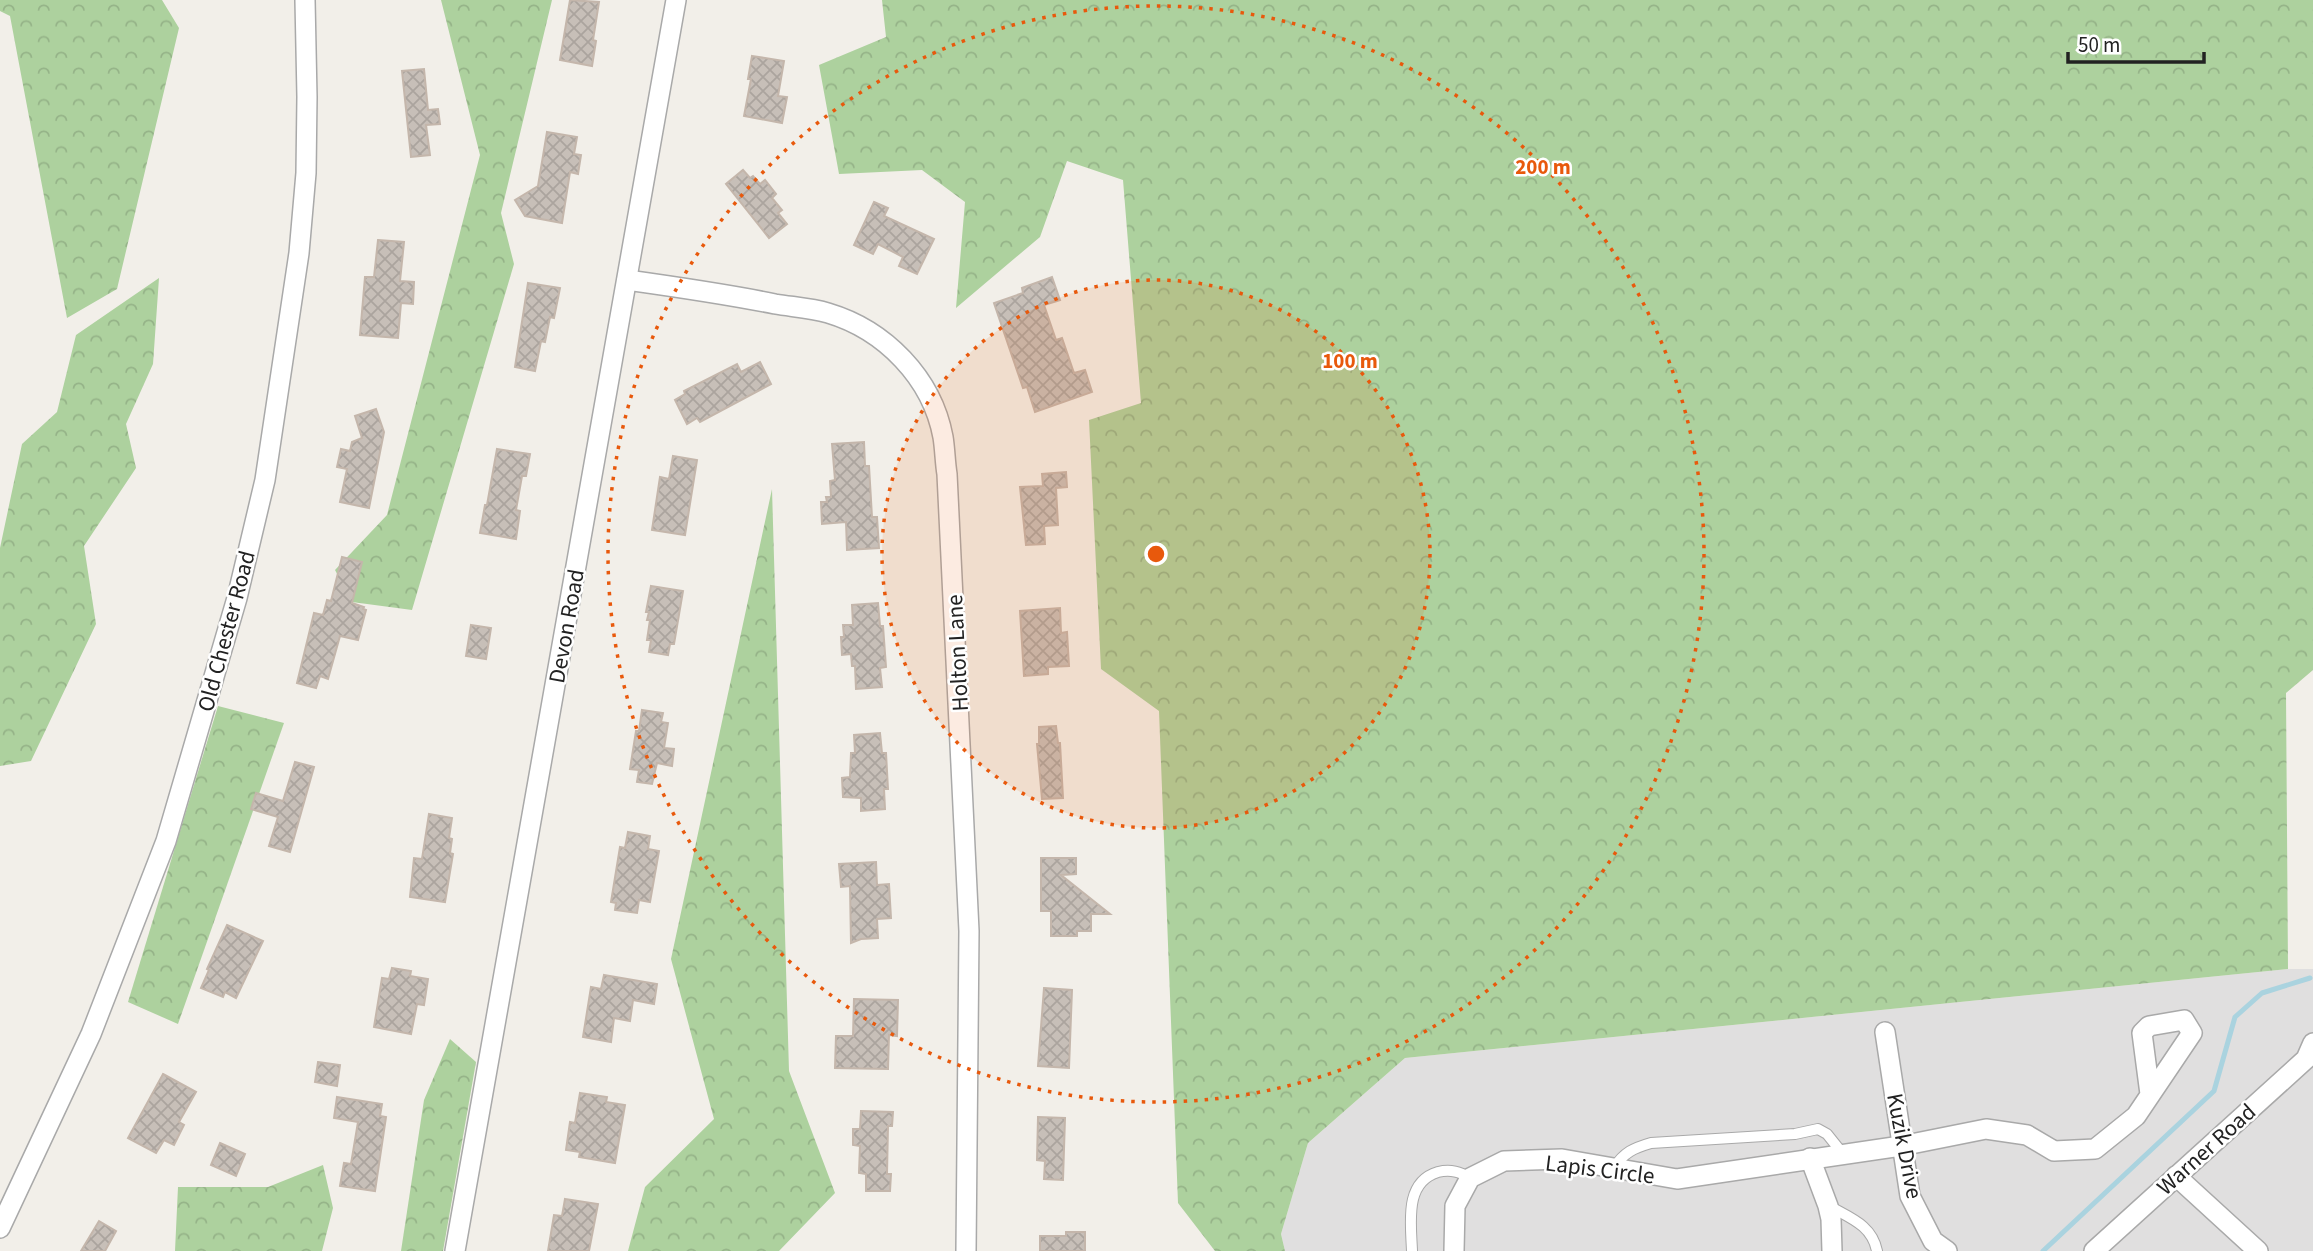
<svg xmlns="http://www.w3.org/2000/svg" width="2313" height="1251" font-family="'Source Sans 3',sans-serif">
<defs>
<pattern id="forest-crowns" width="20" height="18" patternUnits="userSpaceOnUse" patternTransform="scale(1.75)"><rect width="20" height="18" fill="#add19e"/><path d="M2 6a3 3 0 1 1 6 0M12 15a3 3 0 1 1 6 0" fill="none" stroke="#95b388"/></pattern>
<pattern id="building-cross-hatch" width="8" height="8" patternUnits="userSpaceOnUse" patternTransform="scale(1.75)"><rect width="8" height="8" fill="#c7bfb8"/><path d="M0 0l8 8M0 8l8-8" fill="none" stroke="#aba49e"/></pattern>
</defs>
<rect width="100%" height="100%" fill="#f2efe9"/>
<polygon fill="#e0dfdf" points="2288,969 2313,969 2313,1251 1285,1251 1281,1234 1308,1143 1405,1058"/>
<g fill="url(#forest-crowns)">
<polygon points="0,0 162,0 179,28 117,289 67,318 10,16 0,11"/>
<polygon points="441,0 552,0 501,213 514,264 412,610 352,602 335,570 387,515 480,155"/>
<polygon points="882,0 2313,0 2313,670 2286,693 2288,969 1405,1058 1308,1143 1281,1234 1285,1251 1215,1251 1178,1203 1159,711 1101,669 1089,420 1141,403 1123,180 1067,161 1040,237 956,308 965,202 922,170 839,174 819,65 886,37"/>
<polygon points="159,278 153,364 126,424 136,468 84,546 96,624 31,761 0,766 0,548 22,444 57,412 76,335"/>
<polygon points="772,489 789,1071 835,1193 779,1251 628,1251 645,1187 714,1119 671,959"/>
<polygon points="218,706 284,723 178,1024 128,1002"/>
<polygon points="450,1039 476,1062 443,1251 401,1251 424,1100"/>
<polygon points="323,1165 333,1208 322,1251 175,1251 178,1187 268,1187"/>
</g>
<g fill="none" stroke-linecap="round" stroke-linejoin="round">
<polyline stroke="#aad3df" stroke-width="5" points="2043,1251 2214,1091 2235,1017 2262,993 2310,978"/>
</g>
<g fill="url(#building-cross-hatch)" stroke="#c4b6ab" stroke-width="2">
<polygon points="570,0 599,2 593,40 596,41 592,66 560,60"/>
<polygon points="752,56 784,61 778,96 787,97 782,123 744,116 751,79 748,79"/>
<polygon points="424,69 428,110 438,109 440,124 426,125 430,155 411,157 402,71"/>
<polygon points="547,132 577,137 574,154 581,155 578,174 570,172 562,223 525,216 515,200 538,186"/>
<polygon points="743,170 750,178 753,176 760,184 765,180 776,194 772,198 782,210 778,213 787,224 769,238 726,184"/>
<polygon points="874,202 888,208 884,216 934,239 917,274 899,266 903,257 878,244 873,254 854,245"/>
<polygon points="378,240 404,242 400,281 414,282 413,304 401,303 398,338 360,335 365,277 374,277"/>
<polygon points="1052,277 1060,300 1044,305 1056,340 1062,338 1074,373 1085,370 1092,392 1035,412 1027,387 1023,388 994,303 1023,293 1022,288"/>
<polygon points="528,283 560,288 554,318 550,317 545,342 541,341 535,371 515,367"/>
<polygon points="760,362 771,384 700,422 697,418 687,424 675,400 685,394 684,391 737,364 741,372"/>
<polygon points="376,409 384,432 369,508 340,502 347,469 337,467 341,449 350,451 352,442 362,438 355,416"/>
<polygon points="864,442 865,466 869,466 872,517 877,517 879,548 847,550 846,522 822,524 821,502 827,502 826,497 831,497 830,481 835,480 832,444"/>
<polygon points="497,449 530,454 526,476 522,476 516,510 520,511 516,539 480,533 485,505 487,505"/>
<polygon points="673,456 697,460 685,535 652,530 660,477 669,479"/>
<polygon points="1066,472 1067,487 1056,488 1058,525 1044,526 1045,544 1026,545 1020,487 1043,486 1042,474"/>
<polygon points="342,557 362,562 352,603 364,607 363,609 366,610 358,640 340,636 328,679 320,676 316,688 297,683 314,613 323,615 327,600 331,601"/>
<polygon points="651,586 683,591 674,644 670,644 668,655 649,652 651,640 647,640 650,620 647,620 649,612 646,612"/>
<polygon points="878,603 880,626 883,626 886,667 880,668 882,687 856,689 855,666 852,666 851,654 842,655 841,637 844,637 843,625 853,625 852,605"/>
<polygon points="1060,608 1061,633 1067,632 1069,666 1048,667 1048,674 1024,676 1020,611"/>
<polygon points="471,625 491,628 486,659 466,656"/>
<polygon points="642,710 663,713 661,722 668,723 664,748 674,749 672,766 657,763 652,784 637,782 639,770 630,769 636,731 639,731"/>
<polygon points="1056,726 1058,743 1060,743 1063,798 1042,799 1037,744 1039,744 1039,727"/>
<polygon points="880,733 882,753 886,753 888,789 884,789 885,809 861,811 861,798 843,797 842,778 850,777 851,753 855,753 854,735"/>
<polygon points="295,762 314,767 290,852 269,846 278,817 251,809 256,793 283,801"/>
<polygon points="429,814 452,818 449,838 452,839 450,853 453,854 445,902 410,897 414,858 422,859"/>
<polygon points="628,832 650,836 648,849 659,851 650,902 639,900 637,913 615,910 616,903 611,902 620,847 625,848"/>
<polygon points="1041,858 1076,858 1076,874 1061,875 1110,914 1091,914 1091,931 1077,931 1077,936 1051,936 1051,911 1041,911"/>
<polygon points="876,862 877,885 889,884 891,918 877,919 878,938 861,939 851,943 850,886 841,887 839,864"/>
<polygon points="227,925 263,941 236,998 225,992 223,997 201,988 209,970 207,969"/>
<polygon points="392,968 411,971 410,976 428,979 424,1005 417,1004 411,1034 374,1027 382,978 389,979"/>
<polygon points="604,975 657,984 654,1004 633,1000 630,1021 614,1018 611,1042 583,1037 591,987 601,989"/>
<polygon points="1044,988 1072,990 1069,1068 1038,1066"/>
<polygon points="854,999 898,1000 897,1036 889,1035 888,1069 835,1068 836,1036 853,1036"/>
<polygon points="318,1062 340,1065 337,1086 315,1082"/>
<polygon points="163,1074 196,1092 179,1122 184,1125 174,1145 164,1140 156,1153 128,1138"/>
<polygon points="580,1093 607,1097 606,1102 625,1105 615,1163 579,1157 580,1152 566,1150 570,1122 575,1123"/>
<polygon points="337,1097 382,1104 380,1116 386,1117 375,1191 340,1186 344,1163 351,1164 358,1122 334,1118"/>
<polygon points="861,1111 893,1112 892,1126 888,1126 887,1174 891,1174 890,1191 866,1191 866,1174 859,1173 860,1146 853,1145 853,1129 860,1129"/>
<polygon points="1038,1117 1065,1118 1063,1180 1044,1179 1045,1161 1037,1160"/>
<polygon points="220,1143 245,1154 236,1176 211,1165"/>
<polygon points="565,1199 598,1204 589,1251 548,1251 554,1215 562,1216"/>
<polygon points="99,1221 116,1231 105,1251 81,1251"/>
<polygon points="1066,1232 1085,1232 1085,1251 1040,1251 1040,1236 1066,1236"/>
</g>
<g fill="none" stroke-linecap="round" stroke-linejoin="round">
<g stroke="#a9a9a9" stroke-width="12">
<g id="service">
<path d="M1614,1168C1624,1152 1634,1148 1651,1143L1795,1134L1818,1129L1827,1134L1843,1154"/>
<path d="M1829,1206C1850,1218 1872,1225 1877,1251"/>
<path d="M1412,1251C1411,1223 1404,1182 1438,1172C1451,1169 1460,1172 1470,1178"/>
</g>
</g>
<g stroke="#a9a9a9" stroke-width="22">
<g id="minor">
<path d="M627,280C677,287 726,294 775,304C793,307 811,308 828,313C885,330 932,378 943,437C945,449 945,462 947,474L969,931L966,1251"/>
<polyline points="1885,1032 1910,1196 1933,1241 1947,1251"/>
<polyline points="1810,1158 1828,1206 1831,1219 1832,1251"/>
<polyline points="2176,1176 2258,1251"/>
<polyline points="0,1228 91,1034 166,841 237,598 265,480 299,253 306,173 307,97 305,0"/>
<polyline points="455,1251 676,0"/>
<polyline points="1454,1251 1455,1206 1470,1178 1504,1161 1562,1159 1677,1179 1901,1146 1986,1129 2027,1135 2054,1151 2095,1149 2136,1116 2192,1033 2184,1020 2149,1026 2142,1033 2150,1094"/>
<polyline points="2094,1251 2306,1059 2313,1043"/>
</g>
</g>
<use href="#service" stroke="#fff" stroke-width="10"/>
<use href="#minor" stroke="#fff" stroke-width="19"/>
</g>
<circle cx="1156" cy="554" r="274" fill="#e8590c" fill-opacity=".12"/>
<g fill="none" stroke="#e8590c" stroke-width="3.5" stroke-dasharray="3.5 7">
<circle cx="1156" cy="554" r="274"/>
<circle cx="1156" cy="554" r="548"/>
</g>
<g text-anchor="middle" stroke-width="5" stroke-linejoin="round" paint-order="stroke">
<g font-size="23" fill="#222" stroke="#fff">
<text transform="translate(566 626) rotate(-80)" y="8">Devon Road</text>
<text transform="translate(226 631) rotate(-75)" y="8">Old Chester Road</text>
<text transform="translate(957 653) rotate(-93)" y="8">Holton Lane</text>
<text transform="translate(1905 1146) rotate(79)" y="8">Kuzik Drive</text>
<text transform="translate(2206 1149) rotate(-42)" y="8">Warner Road</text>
<text transform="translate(1600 1169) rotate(7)" y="8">Lapis Circle</text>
</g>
</g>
<circle cx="1156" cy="554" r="10" fill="#e8590c" stroke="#fff" stroke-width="3.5"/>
<g font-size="21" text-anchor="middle" font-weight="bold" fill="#e8590c" stroke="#fff" stroke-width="5" stroke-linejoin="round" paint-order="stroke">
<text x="1543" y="174">200 m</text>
<text x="1350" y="368">100 m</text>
</g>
<path d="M2068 52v10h136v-10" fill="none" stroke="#222222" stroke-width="3.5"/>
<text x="2078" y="52" font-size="21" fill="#222222" stroke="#ffffff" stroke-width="5" paint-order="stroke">50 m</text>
</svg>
